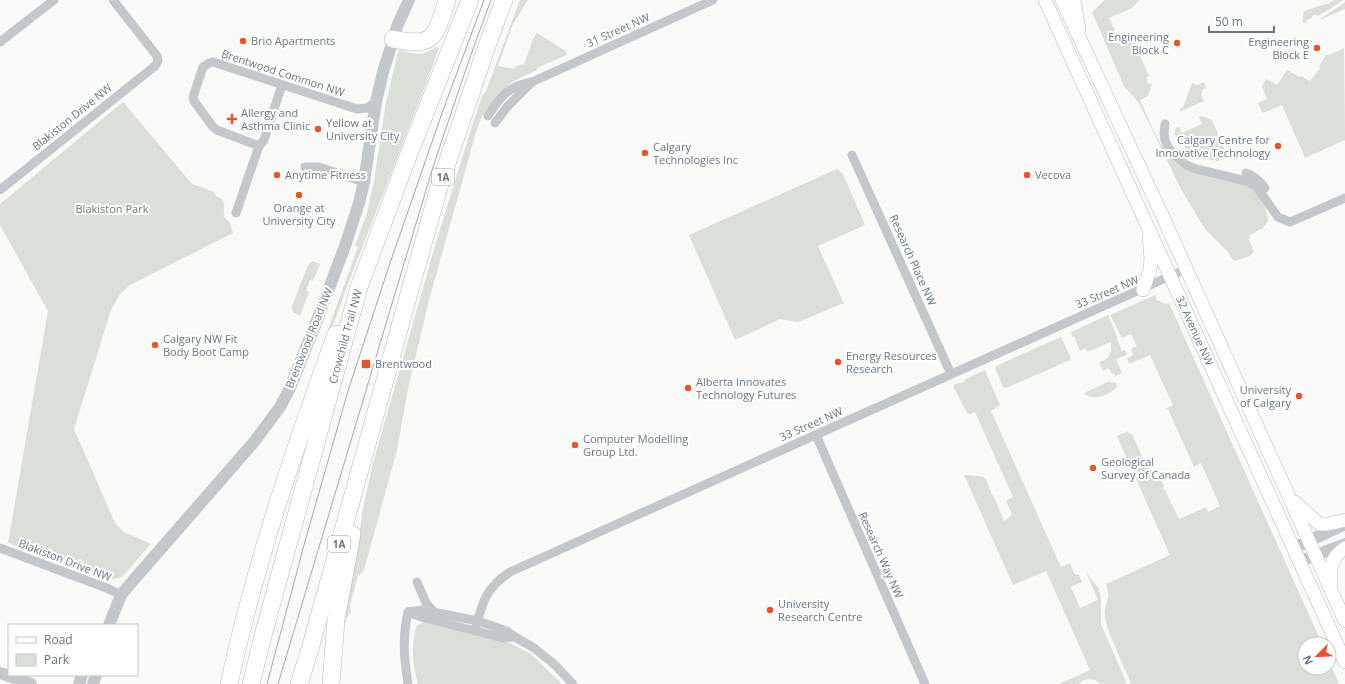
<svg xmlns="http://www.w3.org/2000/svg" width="1345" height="684" font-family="'Open Sans',sans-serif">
<rect width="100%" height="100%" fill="#fafaf8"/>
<g fill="#dadfd7">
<polygon points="520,0 528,0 513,24 498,66 514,69 515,67 522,64 524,65 533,39 537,33 563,49 566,51 567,55 537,68 537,70 512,82 496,96 481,118 476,132 428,304 408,389 397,450 364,570 358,576 350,605 351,612 346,619 346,622 343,621 361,523 362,513 373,463 437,239 472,126 482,96 486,91"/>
<path d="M1105,0H1140L1132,8L1109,18L1121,45L1133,40L1149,76L1146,78L1148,84L1151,83L1152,85L1148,96L1140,100C1154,131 1163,162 1198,174C1215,179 1232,181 1249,186C1259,193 1268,209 1268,221L1263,228L1250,235L1249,240L1254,252L1250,256L1234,261L1227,251L1207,231L1200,221L1181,189L1141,107L1138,102L1124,86L1092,12Z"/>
<polygon points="1334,0 1343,0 1330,9 1317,16 1315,14 1310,19 1306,20 1307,23 1302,22 1304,11 1329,3"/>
<polygon points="1345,2 1345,9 1320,20 1320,19 1328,14"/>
<path d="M435,47L439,48L431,71L348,284L331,331L328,330L358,247L355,245L367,213L374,181L386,102L398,52L400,50C413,55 424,56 435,47Z"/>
<polygon points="1344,48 1345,140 1305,158 1282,105 1263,113 1258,103 1267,99 1262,87 1266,79 1277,85 1287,70 1298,76 1299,77 1301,76 1310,81 1320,68 1319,66 1326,55 1329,55"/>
<polygon points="1204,82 1206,88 1203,89 1201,95 1204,101 1179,112 1181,108 1183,107 1192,83 1197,85"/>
<path d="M123,102L192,184L214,192L216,196C228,201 223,206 224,217L230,223L233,233L130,285L120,294L111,310L74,429L115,523L124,532L151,544L122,577L113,579L8,543L48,311L0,225V204Z"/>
<path d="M1202,116L1212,120L1224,148L1223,153L1218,161C1197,157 1186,152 1174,134L1176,128L1179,127L1182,133L1202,124L1199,117Z"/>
<polygon points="837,169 843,174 865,225 818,246 844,304 841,304 798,322 780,319 735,340 689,235"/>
<polygon points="312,261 320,264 313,281 310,280 306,291 309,292 300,316 293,312 292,306 308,265"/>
<path d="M1155,295L1157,300L1166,304L1169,303L1322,644H1305V668H1329V661L1339,684H1131L1108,630C1106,623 1104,616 1105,610C1107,596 1111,599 1106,584L1170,555L1117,436L1128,431L1129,434H1132L1152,478L1160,475L1163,481L1162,482L1164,486L1163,487L1164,490H1165L1179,519L1206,507L1208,512L1220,506L1201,463L1194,467L1168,409L1166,410V409L1173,405L1150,355L1129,364L1127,358L1133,355L1131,349L1137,346L1131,334L1122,338L1110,315Z"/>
<polygon points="1108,315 1117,336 1117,339 1122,351 1125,350 1127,355 1116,359 1122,373 1115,376 1114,373 1112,374 1109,368 1103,371 1099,362 1107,359 1111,352 1111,342 1087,352 1086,348 1080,351 1074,336 1072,337 1071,332"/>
<polygon points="1061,337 1070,356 1070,360 1006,388 1003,387 995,368 996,366 1027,352 1027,353 1029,351"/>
<polygon points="985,370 1000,405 991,411 1061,567 1070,563 1074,574 1079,575 1082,582 1071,587 1080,608 1098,600 1086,572 1099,589 1101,600 1101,624 1127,684 1101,684 1095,680 1089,679 1084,680 1079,684 1059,684 1090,670 1046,571 1013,585 964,475 979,476 985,478 991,492 991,494 993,495 1004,521 1007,519 1012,514 1006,501 1013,497 975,412 970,414 967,413 954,388 954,384 965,382 964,380"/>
<path d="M1110,381L1111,383L1115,382L1117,386C1111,395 1092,402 1084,393Z"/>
<path d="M422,622L510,643L531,654L562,684H418C412,664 411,645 417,625L421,624Z"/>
</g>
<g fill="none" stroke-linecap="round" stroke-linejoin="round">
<g stroke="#b3babf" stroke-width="14">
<g id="secondary">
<path id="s1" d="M1045,0L1345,662"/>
<polyline points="1062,0 1162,215 1345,621"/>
<polyline points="1074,0 1079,29"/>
<polyline points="1143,290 1150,270 1151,258 1149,237"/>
<polyline points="1295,502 1319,524 1328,524 1345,520"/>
<path d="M1331,583C1330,567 1331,557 1345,548"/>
</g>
</g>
<g stroke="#b4b9bd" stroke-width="18">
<g id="motorway">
<path d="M393,39C435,48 435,37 447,0"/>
<path d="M229,684C255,564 294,450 336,334"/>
<path id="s2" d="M251,684L264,632L359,287L407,159L470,0"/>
<polyline points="299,684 310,649 412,283 440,184 488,43 504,0"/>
<polyline points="331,684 336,620 352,534"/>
</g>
</g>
<g stroke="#c3c8cc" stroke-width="9">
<polyline points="0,42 54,0"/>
<path d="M488,116C500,96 509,86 532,82L713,0"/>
<polyline points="495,123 507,107 532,82"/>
<polyline points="1165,124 1164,134 1165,140 1169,149 1177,157 1186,165 1196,169 1246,181 1256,186 1278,217 1290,222 1345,198"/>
<polyline points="259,146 217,130 213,127 194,101 193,97 203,67 209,63 213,62 357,109 367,108 376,102"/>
<polyline points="852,155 951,374"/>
<polyline points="305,167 319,167 364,182"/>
<path d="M1246,173C1255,176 1260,181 1265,188"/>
<polyline points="0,190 155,66 158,61 157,56 113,0"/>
<polyline points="236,213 259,146 264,140 282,85"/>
<polyline points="816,435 925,684"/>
<polyline points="0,548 109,589 121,595"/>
<polyline points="417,582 426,603 435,613"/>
<polyline points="408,612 423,610 478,621 507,631 515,637 534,648 554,664 573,684"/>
<path d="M408,612C402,639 404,657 408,684"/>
<polyline points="409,612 421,617 503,638 515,637"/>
<path d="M475,631C482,604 485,588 510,572L1186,269"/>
</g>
<g stroke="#c3c8cc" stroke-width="12">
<polyline points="1294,548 1345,524"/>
<polyline points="1300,561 1345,544"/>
<polyline points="109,625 121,595 131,583 254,442 280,407 290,388 314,328 345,246 359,203 364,182 376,102 383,72 398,24 409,0"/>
<polyline points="0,673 31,684"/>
<polyline points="79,684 82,675"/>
<polyline points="93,684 96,675"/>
</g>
<use href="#secondary" stroke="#fff" stroke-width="13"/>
<use href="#motorway" stroke="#fff" stroke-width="17"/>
<g stroke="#a2aab0" stroke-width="1">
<polyline points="267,684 304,545 348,391 388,269 442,113 484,0"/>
<polyline points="278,684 433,167 469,60 491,0"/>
</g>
</g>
<g fill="#e4572e" stroke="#fff" stroke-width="1.5">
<circle cx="243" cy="41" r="4"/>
<circle cx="1177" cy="43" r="4"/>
<circle cx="1317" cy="48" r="4"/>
<path d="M230 113h4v4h4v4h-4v4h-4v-4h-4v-4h4z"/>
<circle cx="318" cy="129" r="4"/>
<circle cx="1278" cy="146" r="4"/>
<circle cx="645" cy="153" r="4"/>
<circle cx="277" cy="175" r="4"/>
<circle cx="1027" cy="175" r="4"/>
<circle cx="299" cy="195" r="4"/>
<circle cx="155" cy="345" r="4"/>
<circle cx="838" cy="362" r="4"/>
<rect x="361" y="359" width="10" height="10" rx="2"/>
<circle cx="688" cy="388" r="4"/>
<circle cx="1299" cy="396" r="4"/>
<circle cx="575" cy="445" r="4"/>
<circle cx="1093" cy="468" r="4"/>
<circle cx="770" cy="610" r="4"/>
</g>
<g text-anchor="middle" stroke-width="4" stroke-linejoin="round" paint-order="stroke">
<g fill="#fff" stroke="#939fa8" stroke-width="1">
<rect x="432" y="169" width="22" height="16" rx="3"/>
<rect x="328" y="536" width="22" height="16" rx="3"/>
</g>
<g font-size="10" font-weight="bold" fill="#657683">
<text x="443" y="181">1A</text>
<text x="339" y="548">1A</text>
</g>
<g font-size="11" fill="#657683" stroke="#fff">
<text transform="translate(618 30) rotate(-24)" y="4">31 Street NW</text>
<text transform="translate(283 73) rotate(18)" y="4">Brentwood Common NW</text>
<text transform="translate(72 117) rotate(-39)" y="4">Blakiston Drive NW</text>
<text transform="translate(913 260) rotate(66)" y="4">Research Place NW</text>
<text transform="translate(1107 292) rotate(-23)" y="4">33 Street NW</text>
<text dy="4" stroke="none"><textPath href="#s1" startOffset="363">32 Avenue NW</textPath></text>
<text dy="4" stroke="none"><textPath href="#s2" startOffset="360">Crowchild Trail NW</textPath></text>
<text transform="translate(309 338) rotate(-68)" y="4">Brentwood Road NW</text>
<text transform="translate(811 424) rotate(-24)" y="4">33 Street NW</text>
<text transform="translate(881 555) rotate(66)" y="4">Research Way NW</text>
<text transform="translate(65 560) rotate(21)" y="4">Blakiston Drive NW</text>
</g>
<g font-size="11" fill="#657683" stroke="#fff" text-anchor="start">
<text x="1169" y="41" text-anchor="end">Engineering<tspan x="1169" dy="13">Block C</tspan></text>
<text x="251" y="45">Brio Apartments</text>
<text x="1309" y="46" text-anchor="end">Engineering<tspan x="1309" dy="13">Block E</tspan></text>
<text x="241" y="117">Allergy and<tspan x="241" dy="13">Asthma Clinic</tspan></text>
<text x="326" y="127">Yellow at<tspan x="326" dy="13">University City</tspan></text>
<text x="1270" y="144" text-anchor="end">Calgary Centre for<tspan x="1270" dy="13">Innovative Technology</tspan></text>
<text x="653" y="151">Calgary<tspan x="653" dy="13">Technologies Inc</tspan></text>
<text x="285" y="179">Anytime Fitness</text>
<text x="1035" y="179">Vecova</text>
<text x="299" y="212" text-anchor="middle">Orange at<tspan x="299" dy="13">University City</tspan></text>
<text x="163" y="343">Calgary NW Fit<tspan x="163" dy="13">Body Boot Camp</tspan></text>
<text x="846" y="360">Energy Resources<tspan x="846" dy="13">Research</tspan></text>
<text x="375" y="368">Brentwood</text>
<text x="696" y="386">Alberta Innovates<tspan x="696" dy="13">Technology Futures</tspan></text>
<text x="1291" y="394" text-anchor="end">University<tspan x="1291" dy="13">of Calgary</tspan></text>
<text x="583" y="443">Computer Modelling<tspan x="583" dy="13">Group Ltd.</tspan></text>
<text x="1101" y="466">Geological<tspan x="1101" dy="13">Survey of Canada</tspan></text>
<text x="778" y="608">University<tspan x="778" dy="13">Research Centre</tspan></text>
</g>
<g font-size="11" fill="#687a64" stroke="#fff">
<text x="112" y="213">Blakiston Park</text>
</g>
</g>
<rect x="8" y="624" width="130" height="52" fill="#ffffff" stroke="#c1c8cd"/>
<rect x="16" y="637" width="20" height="6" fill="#ffffff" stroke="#c1c8cd"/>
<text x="44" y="644" font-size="12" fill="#657683">Road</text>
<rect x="16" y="654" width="20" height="12" fill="#dadfd7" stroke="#c1c8cd"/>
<text x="44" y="664" font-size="12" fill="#657683">Park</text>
<g transform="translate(1317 656) rotate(246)"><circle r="19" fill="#ffffff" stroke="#c1c8cd"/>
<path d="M0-3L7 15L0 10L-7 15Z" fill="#e4572e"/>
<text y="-6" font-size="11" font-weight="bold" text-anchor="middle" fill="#657683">N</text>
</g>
<path d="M1209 26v6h65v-6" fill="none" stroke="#657683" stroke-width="2"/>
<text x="1215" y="26" font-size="12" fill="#657683" stroke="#ffffff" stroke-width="3" paint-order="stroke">50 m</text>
</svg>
